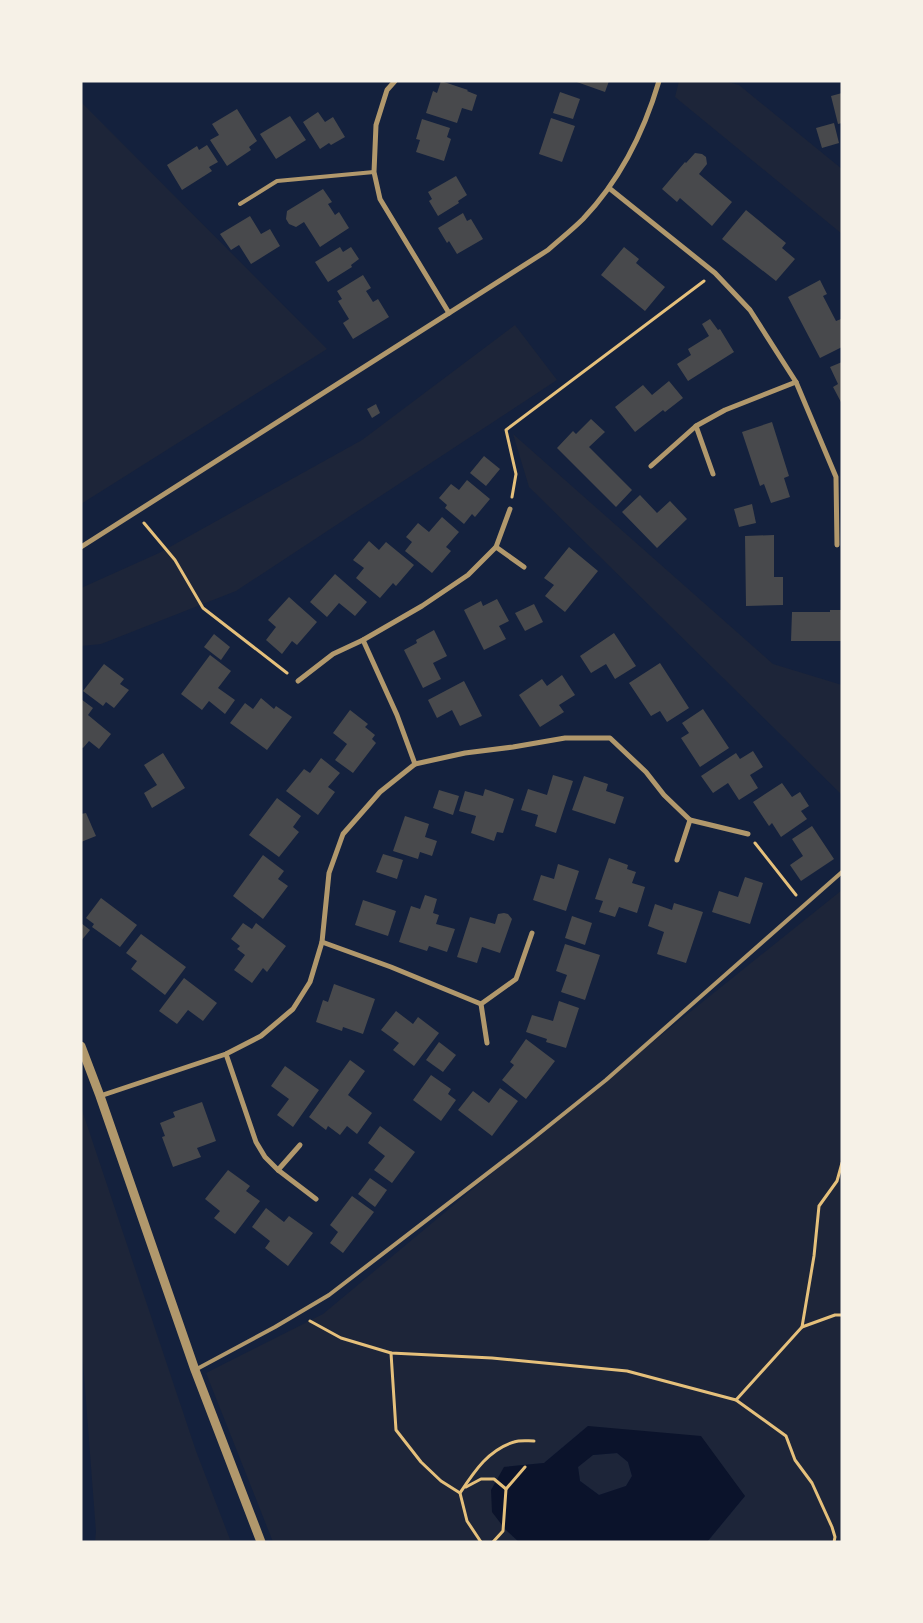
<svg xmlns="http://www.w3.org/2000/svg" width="923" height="1623" font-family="Rubik,sans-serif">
<rect width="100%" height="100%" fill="#14213d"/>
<g fill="#1d2539">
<polygon points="679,81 725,81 739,85 842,169 842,234 675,97"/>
<polygon points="81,102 327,349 81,504"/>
<polygon points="515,325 557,380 236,591 101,644 81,646 81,588 159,553 362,440"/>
<polygon points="513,434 773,664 842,685 842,795 529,487"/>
<polygon points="842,890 842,1542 707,1542 745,1496 588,1426 544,1463 504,1467 505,1529 519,1542 273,1542 206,1373 323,1314 553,1122"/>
<polygon points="81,1107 196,1451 231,1542 95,1542 96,1532 81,1336"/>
<polygon points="617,1453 628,1462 632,1476 626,1486 599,1495 580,1481 578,1467 593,1455"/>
</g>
<path fill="#0b132b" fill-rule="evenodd" d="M588,1426L701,1436L745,1496L707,1542H519L505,1529L492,1512L491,1490L504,1467L544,1463ZM617,1453L628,1462L632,1476L626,1486L599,1495L580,1481L578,1467L593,1455Z"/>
<g fill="#48494c">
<polygon points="441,81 468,90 467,91 477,95 472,111 462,108 457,123 426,113 433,91 437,93"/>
<polygon points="574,81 609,81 605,92"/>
<polygon points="560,92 580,99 573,119 553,113"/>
<polygon points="842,93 842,123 838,124 831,96"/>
<polygon points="237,109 257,141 249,147 251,150 227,166 210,140 219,135 212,124"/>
<polygon points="318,112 325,122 333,117 345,137 331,145 329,143 320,149 303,122"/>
<polygon points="290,116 306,140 276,159 260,134"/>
<polygon points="551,118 575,126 562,162 539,154"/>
<polygon points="422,119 450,128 447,137 451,139 444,161 416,152 420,140 416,139"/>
<polygon points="834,123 839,143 822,148 816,128"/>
<polygon points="207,145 218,162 209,167 212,171 182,190 167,165 197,146 199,150"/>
<polygon points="695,153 702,154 706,157 707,164 699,174 732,202 712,226 680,198 677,202 662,189 685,162 686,163"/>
<polygon points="456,176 467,195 458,201 459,203 438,216 429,201 432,199 428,192"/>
<polygon points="323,189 332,202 328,204 335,215 339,212 349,228 320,247 304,222 296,227 289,224 286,219 287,211"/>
<polygon points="746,210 786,243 782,248 795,259 776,281 722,239"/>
<polygon points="463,213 467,221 471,219 483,239 457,254 449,241 447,243 438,228"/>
<polygon points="250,216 261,234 270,229 280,246 251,264 239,245 231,250 220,234"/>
<polygon points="340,247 343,252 351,247 359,259 351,265 352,267 328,282 315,262"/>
<polygon points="624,247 639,259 636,263 665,287 645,311 601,275"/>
<polygon points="363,275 371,288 366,291 373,302 378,299 389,317 353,339 343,323 349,319 338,301 342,299 337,291"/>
<polygon points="820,280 827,294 823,296 836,321 841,319 842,321 842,347 820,358 788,297"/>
<polygon points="710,319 718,330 720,329 734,352 688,381 677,364 691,355 688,349 709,336 702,324"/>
<polygon points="842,362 842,404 833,387 838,384 830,367"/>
<polygon points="669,381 683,398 665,412 663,410 635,432 615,407 643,385 652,395"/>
<polygon points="376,404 380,413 372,418 367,409"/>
<polygon points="591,419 605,432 589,447 632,490 616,507 557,448 573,431 576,434"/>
<polygon points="772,422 789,476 784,478 790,497 771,503 764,484 760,486 742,432"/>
<polygon points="484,456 500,469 486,486 470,473"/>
<polygon points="467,480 490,499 475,517 472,514 464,524 445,508 447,505 439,498 451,484 459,490"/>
<polygon points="640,495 657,513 670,501 687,519 657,548 622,512"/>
<polygon points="752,504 756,523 739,527 734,509"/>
<polygon points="442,517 459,532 446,547 451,551 432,573 405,551 412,542 406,537 418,523 429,532"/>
<polygon points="774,535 774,577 783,577 783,605 746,606 745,536"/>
<polygon points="369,541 379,550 386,542 414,565 396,586 393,583 380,598 356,578 364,568 353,560"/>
<polygon points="569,547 598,571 565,612 545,596 554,585 544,578"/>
<polygon points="335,574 367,602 355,616 339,603 327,617 310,602"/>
<polygon points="289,597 317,622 297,645 292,641 282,654 266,640 276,627 268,620"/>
<polygon points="497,599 509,621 499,626 506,639 484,650 464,610 481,601 483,606"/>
<polygon points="534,604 543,622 525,631 515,613"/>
<polygon points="830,610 842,610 842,641 791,641 792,612 830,612"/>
<polygon points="434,630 447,656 433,663 441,679 423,688 404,650 417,643 416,640"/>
<polygon points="614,633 636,666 615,679 606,664 591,673 580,656"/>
<polygon points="214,634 230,647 221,660 204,647"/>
<polygon points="210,655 231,671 218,688 235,700 225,714 209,701 202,710 181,694"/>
<polygon points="660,663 689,708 667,722 660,711 651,716 629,683"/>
<polygon points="104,664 124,679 120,684 129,690 114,708 106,702 103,706 83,691"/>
<polygon points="562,675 575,695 559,705 564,712 540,727 519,695 542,679 547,686"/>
<polygon points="464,681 482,716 460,726 452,710 437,718 428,700"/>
<polygon points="261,698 274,709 276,706 292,717 267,750 230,723 245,703 253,709"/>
<polygon points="81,699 93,708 88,715 111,734 99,749 89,741 83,748 81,747"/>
<polygon points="703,709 729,748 700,767 681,738 689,733 682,723"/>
<polygon points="350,710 368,724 365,727 375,735 372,739 376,743 353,773 335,760 347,744 333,733"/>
<polygon points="753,751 763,767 750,775 758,788 739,800 728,783 713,793 701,776 736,753 740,759"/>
<polygon points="163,753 185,788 152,808 144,793 157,785 144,765"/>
<polygon points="321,758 340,773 328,787 335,792 318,815 286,791 304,769 310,773"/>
<polygon points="553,775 573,781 556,833 535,826 538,815 521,810 528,789 547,795"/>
<polygon points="584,776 608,784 606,791 624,797 615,824 572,810"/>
<polygon points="782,783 792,797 800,792 809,806 801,811 807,819 781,837 772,823 769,826 753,802"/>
<polygon points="485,789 514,799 503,833 497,832 494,841 471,833 476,816 459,811 465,791 483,796"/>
<polygon points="439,790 459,796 453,815 433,808"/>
<polygon points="277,798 301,816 293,827 299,832 279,857 249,835"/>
<polygon points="86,813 96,836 81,842 81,814"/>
<polygon points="405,816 429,824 425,837 437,841 432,856 420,852 418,859 393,851"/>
<polygon points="812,826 834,859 801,881 790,865 803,856 792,839"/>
<polygon points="383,854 403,860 397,879 376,872"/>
<polygon points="263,855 284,871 278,879 288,886 263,919 233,896"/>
<polygon points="609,858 628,865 627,869 636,872 632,883 645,887 637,913 619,907 615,917 599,912 603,901 595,899"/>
<polygon points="558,864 579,871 566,911 533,900 541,875 554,879"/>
<polygon points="745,877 763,883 750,924 712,912 719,891 738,897"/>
<polygon points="425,895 437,899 433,913 439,915 436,924 455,929 447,952 429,946 427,951 399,942 411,906 420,909"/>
<polygon points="101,898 137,925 120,947 92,927 94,924 86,918"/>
<polygon points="363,900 396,911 388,936 355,925"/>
<polygon points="674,903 703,912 686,963 657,954 664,932 648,926 655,904 672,910"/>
<polygon points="504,913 508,914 512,919 500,953 482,947 477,963 457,957 470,917 495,924 498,914"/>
<polygon points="572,916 592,923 585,945 565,938"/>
<polygon points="81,923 90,930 81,941"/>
<polygon points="243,923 252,929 256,923 286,946 267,972 263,968 252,983 234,970 245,955 237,949 240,946 231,939"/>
<polygon points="141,934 186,967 165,995 131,969 137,961 126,953"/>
<polygon points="565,944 600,955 585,1000 561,992 567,975 556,971"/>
<polygon points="184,978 217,1003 203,1021 188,1010 177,1024 159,1011"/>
<polygon points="334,984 375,999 363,1034 343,1027 342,1031 316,1022 323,1000 328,1002"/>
<polygon points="559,1001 579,1008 566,1048 546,1042 547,1039 526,1032 532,1015 553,1021"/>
<polygon points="396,1011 413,1024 418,1017 439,1033 414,1066 393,1050 399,1043 381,1030"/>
<polygon points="526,1039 555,1061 526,1099 502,1080 514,1065 510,1062"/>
<polygon points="439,1042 456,1055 443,1072 426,1060"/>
<polygon points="350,1060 365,1071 348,1095 372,1113 357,1134 347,1126 340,1135 328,1126 326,1130 309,1117"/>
<polygon points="285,1066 319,1090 293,1127 277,1115 289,1099 271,1086"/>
<polygon points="431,1075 451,1089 448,1094 456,1100 441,1121 413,1100"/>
<polygon points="500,1088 518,1101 492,1136 458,1110 473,1091 489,1103"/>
<polygon points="202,1102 216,1141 197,1148 201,1157 173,1167 162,1137 165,1136 160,1123 175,1117 173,1112"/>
<polygon points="380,1126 415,1152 392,1183 374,1170 385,1156 368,1143"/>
<polygon points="228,1170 250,1186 246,1191 260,1201 235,1234 214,1218 220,1211 205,1199"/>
<polygon points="370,1178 387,1190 375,1207 358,1194"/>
<polygon points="352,1196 374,1212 343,1253 330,1243 338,1232 330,1225"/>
<polygon points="266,1208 284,1222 289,1216 313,1233 288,1266 265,1248 270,1241 252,1227"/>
</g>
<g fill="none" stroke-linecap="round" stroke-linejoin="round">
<g stroke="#e5c07b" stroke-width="3">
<polyline points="512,497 516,474 506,430 704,281"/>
<polyline points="144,523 175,560 203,608 287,673"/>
<polyline points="755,843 796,895"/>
<polyline points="842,1163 837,1181 819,1206 814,1256 802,1327 835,1315 842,1315"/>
<polyline points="310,1321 341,1338 391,1353 492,1358 627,1371 736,1400 786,1436 795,1460 812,1483 832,1527 835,1537 834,1542"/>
<polyline points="391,1353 396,1430 421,1462 441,1481 460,1493 467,1521 481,1542"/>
<polyline points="736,1400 802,1327"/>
<polyline points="466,1487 481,1479 494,1479 506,1489 525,1467"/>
<path d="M460,1493C474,1472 488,1450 514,1442C520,1440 527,1441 534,1441"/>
<polyline points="493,1542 503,1531 506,1489"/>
</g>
<g stroke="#b1986c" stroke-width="4">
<polyline points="240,204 277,181 374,172"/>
<polyline points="195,1370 275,1327 329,1295 531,1140 606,1080 842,872"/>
</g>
<g stroke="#b1986c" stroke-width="5">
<polyline points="395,81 387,90 376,125 374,172 380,199 449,313"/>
<polyline points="609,188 715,273 750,310 796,382 836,477 837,545"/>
<polyline points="696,426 713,474"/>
<polyline points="651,466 696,426 725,410 796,382"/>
<polyline points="510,509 496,547 524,567"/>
<path d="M81,547L548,250C559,240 572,230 583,219C620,180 644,132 659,81"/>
<polyline points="298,681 333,654 363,640 422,606 468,575 496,547"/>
<polyline points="415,764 465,753 513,747 565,738 610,738 646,772 664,795 690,820 748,834"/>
<polyline points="677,860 690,820"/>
<polyline points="322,942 391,967 481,1004 516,979 532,933"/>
<polyline points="481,1004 487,1043"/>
<polyline points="226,1054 256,1142 265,1157 278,1170 316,1199"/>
<polyline points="100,1096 226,1054 261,1036 293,1009 310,982 322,942 329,873 343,834 380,792 415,764 397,715 363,640"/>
<polyline points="278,1170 300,1145"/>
</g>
<polyline stroke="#b1986c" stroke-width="9" points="81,1046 100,1096 195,1370 261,1542"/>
</g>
<rect width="923" height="1623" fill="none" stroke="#f6f1e7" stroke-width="165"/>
</svg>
